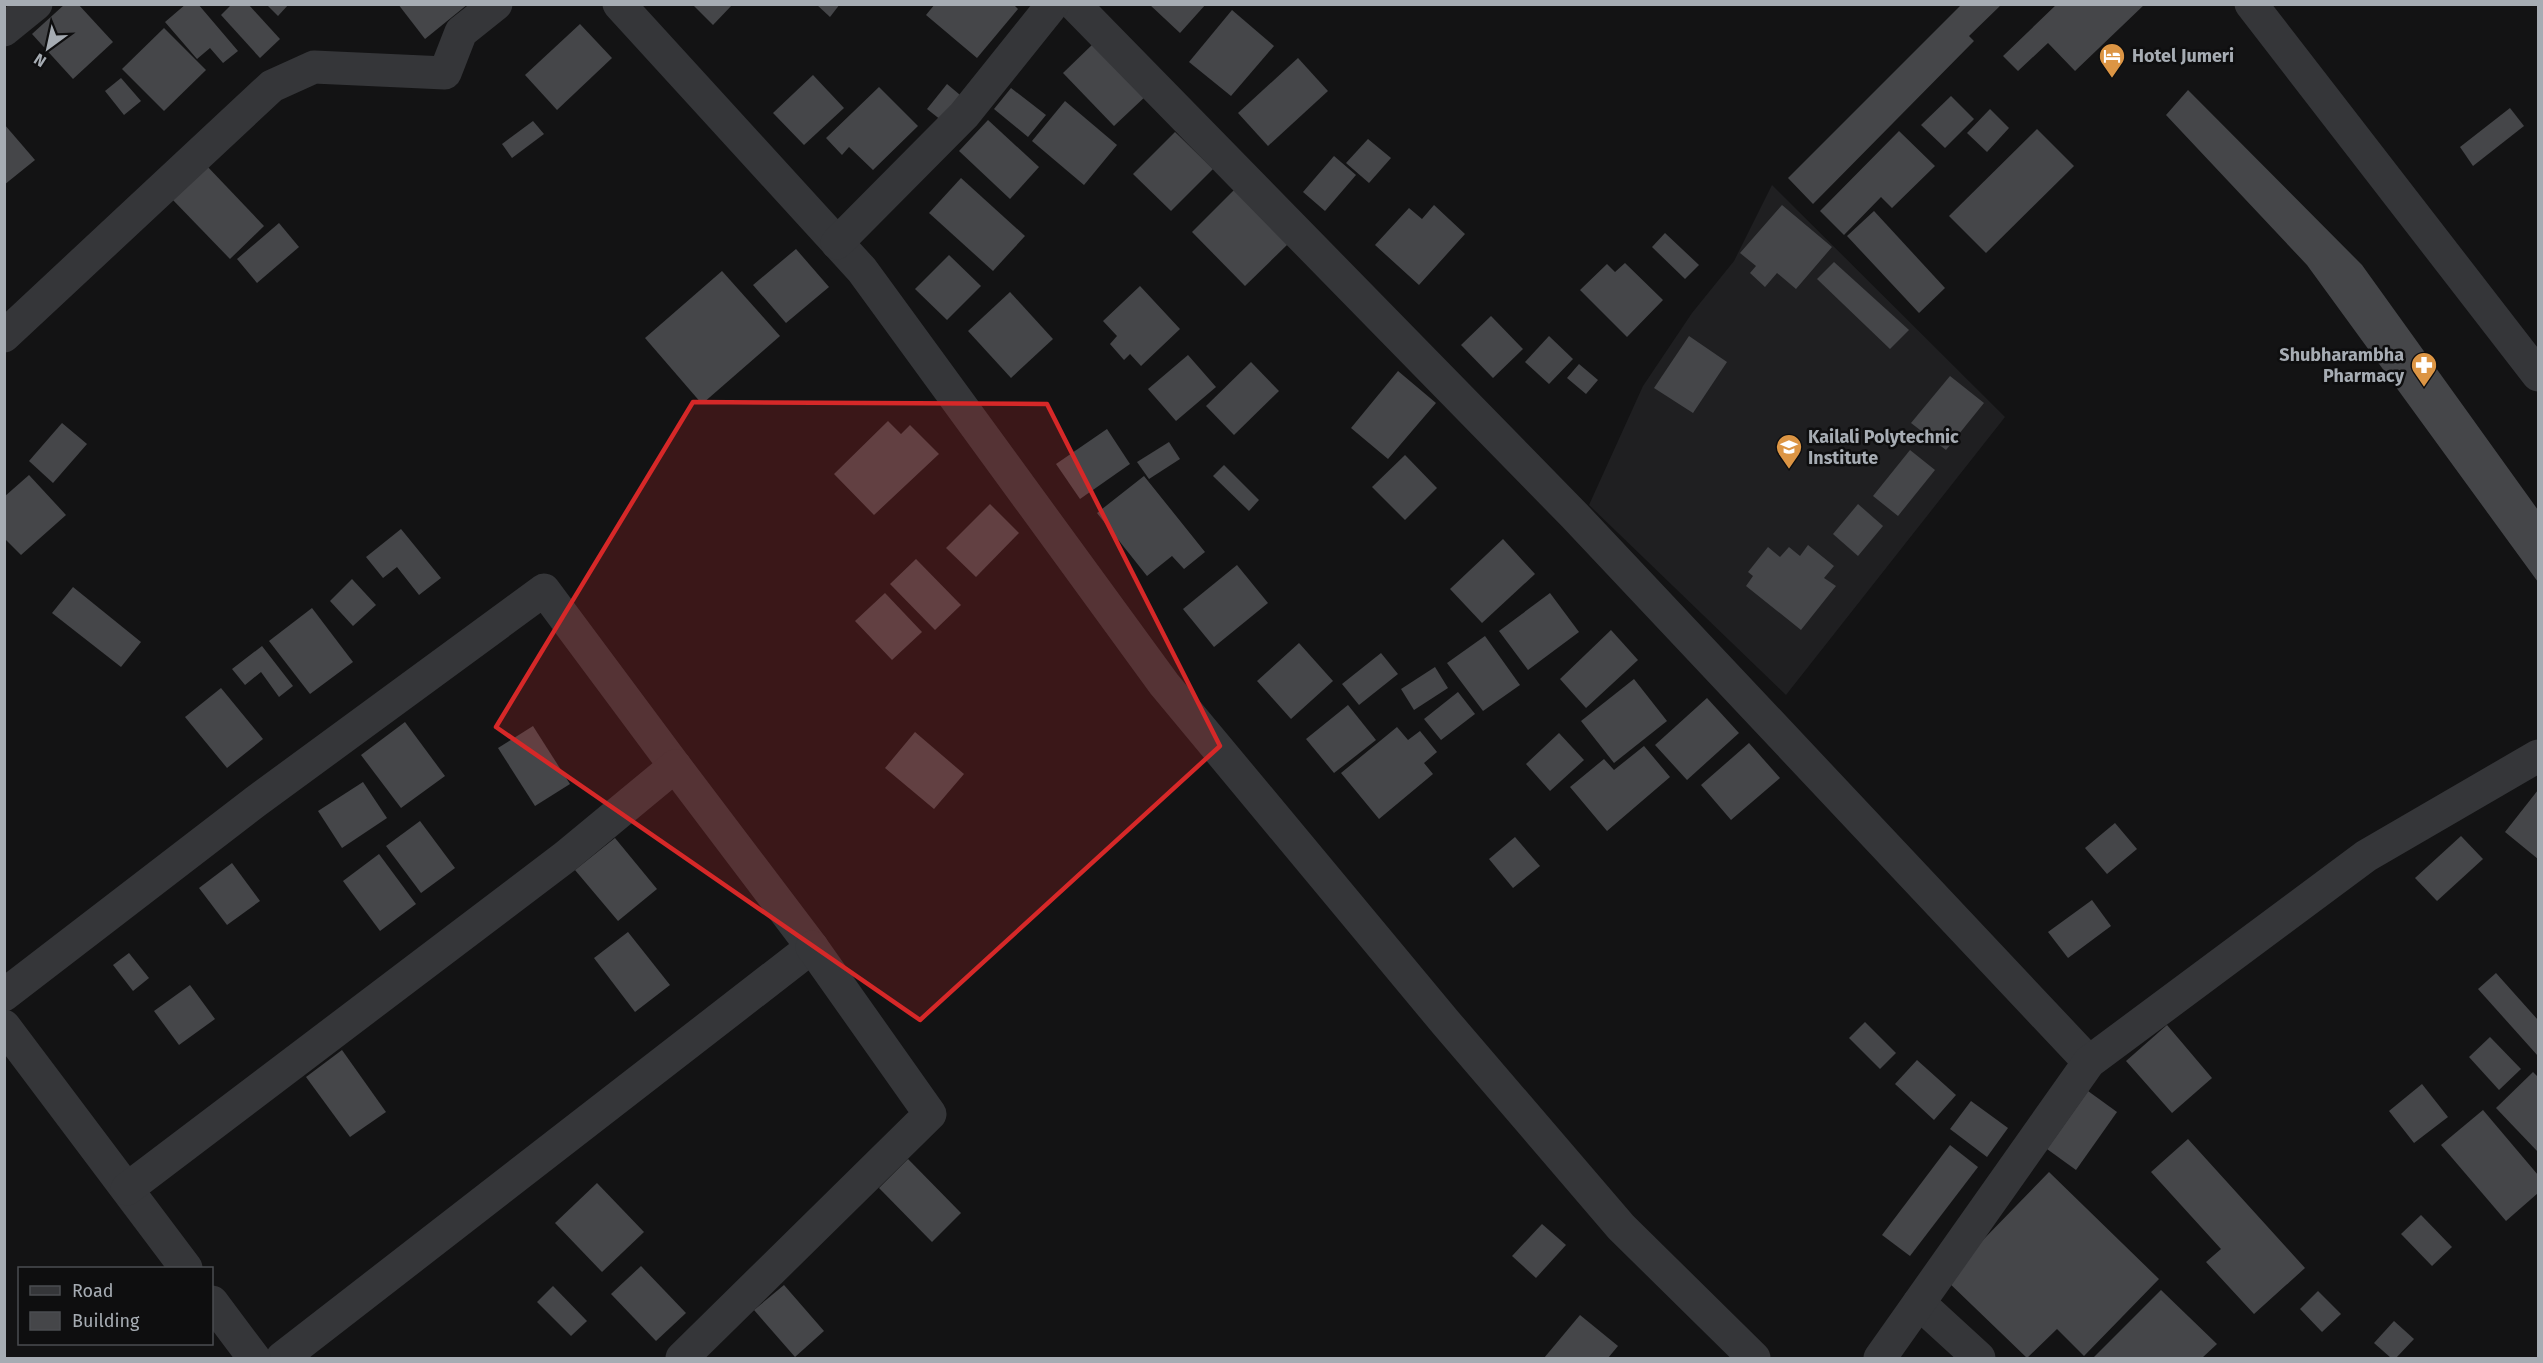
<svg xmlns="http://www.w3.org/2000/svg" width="2543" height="1363" font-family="'Fira Sans',sans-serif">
<rect width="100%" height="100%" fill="#131314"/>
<polygon fill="#1f1f21" points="1772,185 2005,417 1786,695 1589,505 1643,386 1692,313 1734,261"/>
<g fill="#454649">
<polygon points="65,4 78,4 113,42 73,79 32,34"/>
<polygon points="186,4 198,4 238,51 223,63 210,48 197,59 165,22"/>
<polygon points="232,4 248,4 280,39 260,58 221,15"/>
<polygon points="266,4 289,4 278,16"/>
<polygon points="398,4 468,4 425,39"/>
<polygon points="692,4 733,4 713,25"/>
<polygon points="816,4 840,4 830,17"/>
<polygon points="935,4 1013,4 1018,9 977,58 926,15"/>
<polygon points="1149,4 1206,4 1180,33"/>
<polygon points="2057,4 2145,4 2075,71 2048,43 2018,71 2003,56"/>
<polygon points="1961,5 2001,5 1969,36 1974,41 1813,204 1788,178"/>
<polygon points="1232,10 1274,46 1231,96 1189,62"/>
<polygon points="580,24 612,58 557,110 525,75"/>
<polygon points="164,28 206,70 164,111 122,69"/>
<polygon points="1096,41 1148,94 1114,126 1063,73"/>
<polygon points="1298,58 1328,91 1268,146 1238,113"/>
<polygon points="813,75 844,108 804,145 773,113"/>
<polygon points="121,78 141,101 124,115 105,91"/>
<polygon points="947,84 966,100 946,124 927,109"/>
<polygon points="879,87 918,126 873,170 849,147 842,155 826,138"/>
<polygon points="1011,88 1046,115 1028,137 994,109"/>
<polygon points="2188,90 2362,265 2538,510 2538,582 2307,265 2166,115"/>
<polygon points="1951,96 1974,119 1945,148 1921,125"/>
<polygon points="1065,101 1117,145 1084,185 1032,141"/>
<polygon points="2510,108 2524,126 2473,166 2460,147"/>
<polygon points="1990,109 2009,128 1987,152 1967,133"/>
<polygon points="988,120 1039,167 1010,199 959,151"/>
<polygon points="533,121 544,134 512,158 502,144"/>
<polygon points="4,124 35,160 4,185"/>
<polygon points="2037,129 2074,166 1986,253 1949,216"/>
<polygon points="1899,131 1935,166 1892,208 1881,197 1844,235 1820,211"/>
<polygon points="1175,132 1213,169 1171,211 1133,174"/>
<polygon points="1368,139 1391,158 1369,183 1346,163"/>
<polygon points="1334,156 1356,175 1325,211 1303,192"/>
<polygon points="205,164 264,226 230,259 171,198"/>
<polygon points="961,178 1025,236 993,271 929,213"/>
<polygon points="1234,190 1288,244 1245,286 1192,232"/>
<polygon points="1434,205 1465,234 1419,285 1375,245 1409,208 1422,219"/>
<polygon points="1782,205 1832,247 1796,289 1777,273 1765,287 1750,273 1756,266 1740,253"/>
<polygon points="1874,211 1945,288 1919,313 1847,236"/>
<polygon points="279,223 299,247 257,283 237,259"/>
<polygon points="1665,233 1699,265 1685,279 1652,247"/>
<polygon points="796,249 829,287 786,323 753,285"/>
<polygon points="949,255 981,286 947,320 915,289"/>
<polygon points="1834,262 1909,330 1890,349 1817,279"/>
<polygon points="1625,263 1663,300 1627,337 1580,290 1607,264 1615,272"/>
<polygon points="722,271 780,336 702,404 645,338"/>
<polygon points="1140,286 1180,329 1141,366 1130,354 1124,360 1110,344 1117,336 1103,321"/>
<polygon points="1010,292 1053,339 1011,378 968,331"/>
<polygon points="1491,316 1523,349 1493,378 1461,345"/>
<polygon points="1549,336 1573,359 1549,384 1525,362"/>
<polygon points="1689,336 1727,362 1693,413 1654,388"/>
<polygon points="1188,355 1216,387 1176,421 1148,389"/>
<polygon points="1251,362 1279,391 1234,435 1206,406"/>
<polygon points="1579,364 1598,380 1586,394 1567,378"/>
<polygon points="1398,371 1436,403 1388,459 1351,428"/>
<polygon points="1950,376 1984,403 1946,450 1911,423"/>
<polygon points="888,421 901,434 910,425 939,454 874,515 834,474"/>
<polygon points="62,423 87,444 53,483 29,461"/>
<polygon points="1107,429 1130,464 1080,499 1056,464"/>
<polygon points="1169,442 1180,459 1149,479 1137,462"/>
<polygon points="1910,450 1935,470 1898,516 1873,496"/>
<polygon points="1405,455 1437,488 1405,520 1372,487"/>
<polygon points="1224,465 1259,500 1249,511 1213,476"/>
<polygon points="29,475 66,515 21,555 4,538 4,497"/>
<polygon points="1144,476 1205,552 1184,569 1172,556 1147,576 1097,513"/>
<polygon points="990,504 1019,533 976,577 946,548"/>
<polygon points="1858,504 1883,526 1858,556 1833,534"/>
<polygon points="401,529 441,578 419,595 397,567 383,578 366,557"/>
<polygon points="1503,539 1535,574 1482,623 1450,589"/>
<polygon points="1808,545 1834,566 1824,578 1836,586 1801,630 1746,586 1753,576 1748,572 1768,547 1780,557 1789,547 1800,556"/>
<polygon points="916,559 961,605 935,630 890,584"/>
<polygon points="1237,565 1268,603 1214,647 1183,609"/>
<polygon points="352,579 376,605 353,626 330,601"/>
<polygon points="73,587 141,642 121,667 52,613"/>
<polygon points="885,593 922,632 892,660 855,621"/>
<polygon points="1550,593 1579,632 1528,670 1499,631"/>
<polygon points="312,608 353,662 310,694 269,641"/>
<polygon points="1611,630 1638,660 1586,708 1560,679"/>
<polygon points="1485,636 1520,685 1483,711 1447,663"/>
<polygon points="1299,643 1333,681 1291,719 1257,681"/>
<polygon points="262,646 293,686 279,697 261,672 245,685 232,669"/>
<polygon points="1381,653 1398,674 1359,705 1342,684"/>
<polygon points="1435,667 1448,688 1414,710 1401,689"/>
<polygon points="1634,679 1667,721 1614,763 1581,721"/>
<polygon points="221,688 263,739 227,768 185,717"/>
<polygon points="1458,692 1475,714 1441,740 1424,719"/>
<polygon points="1707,698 1739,733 1687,780 1655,745"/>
<polygon points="1348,705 1376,740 1334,773 1306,739"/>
<polygon points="405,722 445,776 401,808 361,755"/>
<polygon points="533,726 570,784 535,806 498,748"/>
<polygon points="1397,727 1408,740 1420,731 1437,752 1424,763 1433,774 1379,819 1341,773"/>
<polygon points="915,732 964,774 934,809 885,768"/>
<polygon points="1559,733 1584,760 1550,791 1526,764"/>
<polygon points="1749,743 1780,778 1731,820 1701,785"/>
<polygon points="1644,746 1670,777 1607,831 1570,787 1604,759 1614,770"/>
<polygon points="363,782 387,818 342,848 318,811"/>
<polygon points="2538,790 2538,859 2505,832"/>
<polygon points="420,821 455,868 421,893 386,846"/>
<polygon points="2115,823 2137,849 2107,874 2085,848"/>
<polygon points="2461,836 2483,859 2437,901 2415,878"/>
<polygon points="1515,837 1540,866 1513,888 1489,859"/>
<polygon points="615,838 657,889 618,921 575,870"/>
<polygon points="379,854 416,904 380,931 343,881"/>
<polygon points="232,863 260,901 227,925 199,888"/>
<polygon points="2092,900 2111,926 2068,958 2048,932"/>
<polygon points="628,932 670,985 635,1012 594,958"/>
<polygon points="129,953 149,978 133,991 113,965"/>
<polygon points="2496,973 2538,1020 2538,1056 2478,989"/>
<polygon points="190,985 215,1019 179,1045 154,1011"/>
<polygon points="1865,1022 1896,1053 1880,1069 1849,1038"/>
<polygon points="2167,1025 2212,1078 2172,1113 2126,1061"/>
<polygon points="2490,1037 2521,1069 2499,1090 2469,1057"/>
<polygon points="342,1050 386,1112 350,1137 306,1077"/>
<polygon points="1917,1060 1956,1095 1934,1120 1895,1084"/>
<polygon points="2533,1072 2538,1077 2538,1152 2496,1108"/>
<polygon points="2422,1084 2448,1117 2414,1143 2389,1111"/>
<polygon points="2088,1091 2117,1112 2076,1170 2047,1149"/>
<polygon points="1971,1101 2008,1128 1987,1157 1950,1129"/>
<polygon points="2483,1110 2538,1175 2538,1193 2506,1221 2441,1145"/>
<polygon points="2188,1139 2305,1268 2254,1314 2206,1262 2221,1249 2151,1172"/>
<polygon points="1950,1145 1978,1167 1910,1256 1882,1235"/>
<polygon points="908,1159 961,1213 932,1242 879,1188"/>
<polygon points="2049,1172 2159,1279 2084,1356 2057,1329 2027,1358 1945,1279"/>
<polygon points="597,1183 644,1232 602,1272 555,1223"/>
<polygon points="2421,1215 2452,1247 2432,1266 2401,1234"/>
<polygon points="1542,1224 1566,1245 1536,1278 1512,1256"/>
<polygon points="641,1266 686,1313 656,1341 611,1294"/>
<polygon points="784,1285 824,1331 795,1357 754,1310"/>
<polygon points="553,1286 587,1321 571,1336 537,1302"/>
<polygon points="2161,1290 2217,1344 2202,1358 2093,1358"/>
<polygon points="2318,1291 2341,1314 2322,1332 2300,1309"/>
<polygon points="1580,1315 1618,1346 1608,1358 1544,1358"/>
<polygon points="2394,1321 2414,1339 2396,1358 2391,1358 2374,1343"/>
</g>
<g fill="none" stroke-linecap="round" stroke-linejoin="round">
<g stroke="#353639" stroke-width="33">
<polyline points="619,4 862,270 1164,684 1446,1023 1621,1227 1754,1358"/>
<polyline points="1074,4 1574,515 2089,1062"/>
<polyline points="4,30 36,4"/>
<polyline points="837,243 964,115 1053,4"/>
<polyline points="4,336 272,86 314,67 445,73 461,32 496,4"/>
<polyline points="4,995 255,802 544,590 675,766"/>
<polyline points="4,1026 186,1268"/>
<polyline points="127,1189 565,857 675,766 812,947 282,1358"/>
<polyline points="212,1302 254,1358"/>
<polyline points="1919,1303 1979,1358"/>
<polyline points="682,1358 930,1114 812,947"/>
<polyline points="1880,1358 2089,1062 2366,856 2538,756"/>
</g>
<polyline stroke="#353639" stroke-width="33" points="2251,4 2538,375"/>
</g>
<path fill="#d62828" fill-opacity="0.2" stroke="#d62828" stroke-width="4.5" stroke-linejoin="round" d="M693,402L1047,404L1220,746L920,1020L496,727Z"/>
<defs>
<g id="hotel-pin" transform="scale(1.35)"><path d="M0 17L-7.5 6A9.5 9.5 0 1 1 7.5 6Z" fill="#dc9544" stroke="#0e0e0f"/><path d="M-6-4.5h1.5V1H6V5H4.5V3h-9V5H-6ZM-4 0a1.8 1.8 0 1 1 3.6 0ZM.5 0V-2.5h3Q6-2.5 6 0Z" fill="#fff"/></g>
<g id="pharmacy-pin" transform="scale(1.35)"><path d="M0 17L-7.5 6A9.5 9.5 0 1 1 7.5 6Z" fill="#dc9544" stroke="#0e0e0f"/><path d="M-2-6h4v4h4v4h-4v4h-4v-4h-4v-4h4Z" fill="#fff"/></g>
<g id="school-pin" transform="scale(1.35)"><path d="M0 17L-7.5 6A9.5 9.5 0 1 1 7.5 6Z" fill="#dc9544" stroke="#0e0e0f"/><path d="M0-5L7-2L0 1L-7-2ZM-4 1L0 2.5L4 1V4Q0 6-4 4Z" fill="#fff"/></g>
</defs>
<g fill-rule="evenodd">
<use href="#hotel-pin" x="2112" y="56"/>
<use href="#pharmacy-pin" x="2424" y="365"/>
<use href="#school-pin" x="1789" y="447"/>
</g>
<g text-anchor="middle" stroke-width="5" stroke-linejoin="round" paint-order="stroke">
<g font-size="18" font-weight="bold" fill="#a6acb3" stroke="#0e0e0f" text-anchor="start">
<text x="2132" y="62">Hotel Jumeri</text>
<text x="2404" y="361" text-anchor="end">Shubharambha<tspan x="2404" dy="21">Pharmacy</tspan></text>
<text x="1808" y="443">Kailali Polytechnic<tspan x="1808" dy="21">Institute</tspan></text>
</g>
</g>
<rect width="2543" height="1363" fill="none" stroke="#a6acb3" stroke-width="12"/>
<rect x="18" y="1267" width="195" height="78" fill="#0e0e0f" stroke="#4b4d51" stroke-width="1.5"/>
<rect x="30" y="1286" width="30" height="9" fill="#353639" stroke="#4b4d51" stroke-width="1.5"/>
<text x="72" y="1297" font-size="18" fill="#a6acb3">Road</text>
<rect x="30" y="1312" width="30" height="18" fill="#454649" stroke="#4b4d51" stroke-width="1.5"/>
<text x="72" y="1327" font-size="18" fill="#a6acb3">Building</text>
<g transform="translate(48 48) rotate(213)" stroke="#0e0e0f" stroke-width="4.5" paint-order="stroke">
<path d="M0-4.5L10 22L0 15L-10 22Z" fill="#a6acb3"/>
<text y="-9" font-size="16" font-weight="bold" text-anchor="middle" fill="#a6acb3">N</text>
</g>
</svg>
